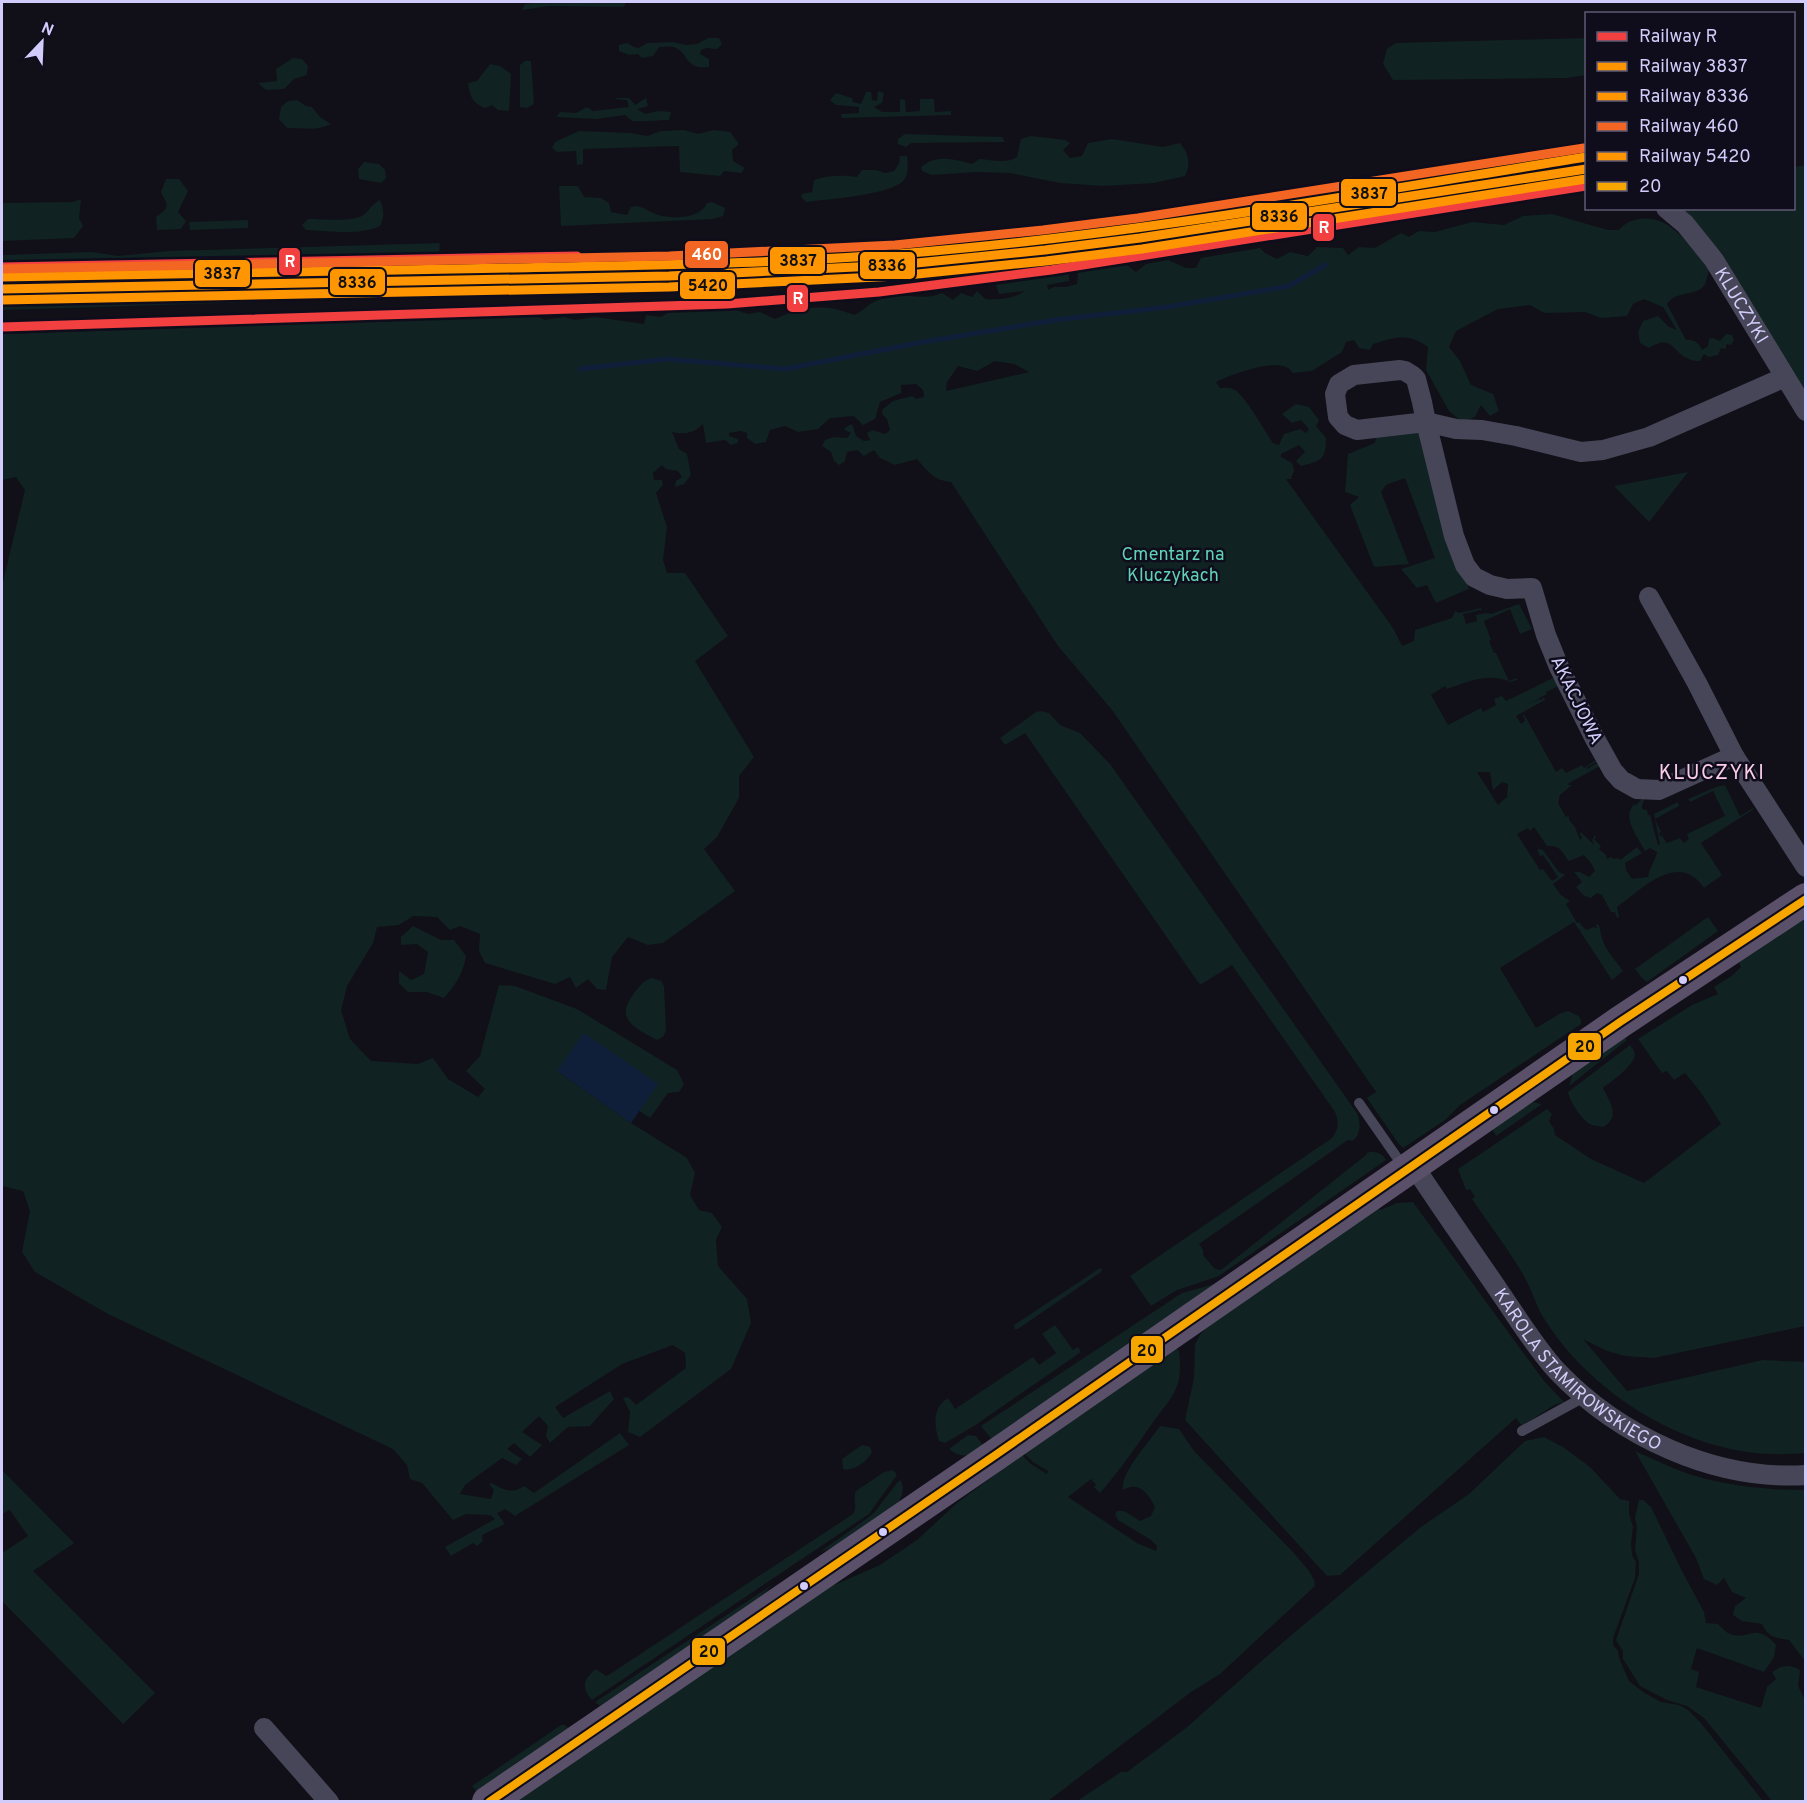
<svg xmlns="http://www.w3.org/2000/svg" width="1807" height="1803" font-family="Overpass,sans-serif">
<rect width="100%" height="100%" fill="#111018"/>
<g fill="#102222" fill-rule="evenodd">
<polygon points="586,2 626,2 624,7 549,6 522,10 525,4 532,3"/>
<path d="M708,38H719L722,44L717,49L706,48L701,50L700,54L709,59V67C683,70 690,52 673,47C669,46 663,47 659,47L653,56L642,58L638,54L629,55L619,51V45L627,43L634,47L639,48L647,43L673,42L686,45L697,44Z"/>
<polygon points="1586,38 1586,75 1567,78 1393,80 1383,64 1387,49 1396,43"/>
<polygon points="293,58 302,59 308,66 307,75 294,79 284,89 266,90 258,83 277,81 276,69"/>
<polygon points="525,61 531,61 534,104 527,108 520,107 520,65"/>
<path d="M490,64L500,66L511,74L509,111L498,110L492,105L485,108C472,103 470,96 468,83L477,81Z"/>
<polygon points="878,91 884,93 882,103 874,107 882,112 900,112 900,99 905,100 906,112 920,111 920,99 934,99 935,112 951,111 951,115 842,118 841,114 859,113 859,107 836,105 830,100 836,93 852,98 853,102 861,104 866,92 871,92 872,100 877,101"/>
<path d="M616,98H629L635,105L646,98L648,106L637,109L645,114L658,111L671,112L669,120C663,120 635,122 633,121C632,121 626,116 625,115L596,119L556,117L560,112L576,113L587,107L593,111L629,107L627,100L616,99Z"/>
<path d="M297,100L306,106L312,107L320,117L331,124C319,131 301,128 287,128L279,119L281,107L288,101Z"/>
<polygon points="684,130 698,134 714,130 730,132 739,144 732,150 733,161 745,168 741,173 724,171 720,176 680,172 679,146 583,149 583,164 577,165 576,151 557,152 552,148 555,142 579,131 630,133 647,136 661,131"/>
<polygon points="905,134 1002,137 1005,142 911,143 906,147 898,144 898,139"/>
<path d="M1031,136L1065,140L1070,143L1063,150L1070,158L1082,156L1088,143L1112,139L1163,147L1180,143C1189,154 1191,163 1185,176L1154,183L1103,186L1060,183L1010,173L976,172L931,175L922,171L921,167C936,154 955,159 972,164L980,159C991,160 1007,164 1017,157L1021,139Z"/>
<path d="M900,156H907C908,164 909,173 904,180C892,195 827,199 806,202L801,197L802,194L812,192L814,180C829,175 842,175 857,177L862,170H876L885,173L894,171L899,164Z"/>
<polygon points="364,162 379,164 385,170 386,178 381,183 359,179 358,169"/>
<polygon points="1805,165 1805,398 1722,253 1678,209 1794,208 1794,167"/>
<polygon points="166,179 179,179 188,191 178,212 186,221 181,229 157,230 156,217 165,210 167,204 161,192"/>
<path d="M578,186L584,197L601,198L609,203L611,212L627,215L631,207C641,204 648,212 658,215C673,219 700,219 707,203L712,202L725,208L723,216L713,219L561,226L559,186Z"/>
<polygon points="81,199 79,218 83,226 74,238 2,241 2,203 73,202"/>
<path d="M380,200C384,210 385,216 380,226C359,236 330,231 306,230L302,225L308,219C322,219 350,222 362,216C369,212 371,204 380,200Z"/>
<path d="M1552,214L1608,230H1619C1626,222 1630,221 1639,219C1672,214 1690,248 1709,269C1708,273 1707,280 1705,284C1698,297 1676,290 1667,304L1686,340C1694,339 1699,343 1702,350L1708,346L1709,339L1713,338L1720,341L1726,334L1732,335L1734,340L1731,345L1726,344V349L1721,348L1718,355L1709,357L1704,354L1700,361C1696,361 1693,361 1689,359C1672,353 1673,333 1649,348L1640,343L1638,332L1643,321L1658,316L1669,327L1677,330L1663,307L1644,299L1633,304L1627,316L1601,318L1585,312L1544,313L1530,305L1498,309L1456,331L1449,347L1460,361L1471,385L1493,394L1499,411L1490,416L1481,405L1475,417L1462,422L1449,411L1426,370L1428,347C1406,332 1397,337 1373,344L1370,350L1359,348L1354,340L1346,342L1342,352L1312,371L1293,373C1291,371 1289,368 1286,367C1271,360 1230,375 1216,382L1220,388C1225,387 1230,387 1235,390C1246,397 1264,430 1273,443L1279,445L1284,434L1300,429L1306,433L1309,429L1301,420L1292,423L1282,414L1296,404L1309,407L1319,420L1316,426L1326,438C1326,460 1321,461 1301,466L1296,461L1305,452L1299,445L1281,454V457L1292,463L1294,471L1291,479H1286L1393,628L1402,646L1414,641L1415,630L1452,618L1455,611L1459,613L1481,608L1482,610H1478L1477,611L1463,614L1466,624L1477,621L1476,615L1486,613L1491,614L1519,604L1532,629L1520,634L1510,609L1484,621L1491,640L1489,641L1494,653H1496L1509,681L1517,678V680L1510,682C1490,672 1467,682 1447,689L1445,686L1431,695L1448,725L1481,708L1483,712L1496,705L1494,699L1502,696L1506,701L1555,677L1559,686L1546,692L1547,694L1527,705L1539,699L1541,700L1544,697L1545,700L1516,716L1521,724L1525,721L1523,715L1524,714L1556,772L1562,768L1566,773L1582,765L1584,768L1596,760V762L1586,768L1587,769L1599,762L1600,766L1569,783L1568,785H1572L1560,795L1558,803L1566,817L1569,816V820L1575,827L1580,840L1582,838L1580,834L1581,832L1594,845L1592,840L1595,835L1596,837L1594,839L1601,846L1599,849L1606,855L1607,859L1611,857L1613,859L1618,858L1620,860L1637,847L1642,853L1625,863L1626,870L1632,879L1648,877C1649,868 1655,862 1657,852L1650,848L1645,851C1638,837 1621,818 1634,804L1635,806L1643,798H1645L1642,805V809L1647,810L1648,815H1650L1658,845L1660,844L1654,814L1678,802L1679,806L1655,819L1661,832L1659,833L1660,836H1662L1667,843L1680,838L1684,843L1689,839L1687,834L1725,816L1713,791L1690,802L1688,799L1716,787L1725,785L1740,816L1753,808L1754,809L1701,843L1722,875L1704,888C1679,850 1642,889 1617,907L1619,917L1617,918L1615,912H1611L1602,895L1597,893L1591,898L1584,896L1576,887L1582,882L1574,872H1580L1589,877L1595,871L1591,863L1584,855L1569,861C1561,852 1562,845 1547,846L1534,827L1530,831L1528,828L1517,834L1540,870L1543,869L1552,881L1558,877L1543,855L1540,856L1537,850L1539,849L1543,850L1559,872L1565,875L1553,884L1561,895L1570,901L1566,904L1577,923L1579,922L1584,928L1587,930L1593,927L1597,928L1596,925L1598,924C1601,930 1600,932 1602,938C1605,950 1617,962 1623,971L1612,980L1574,922L1500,968L1536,1028L1561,1013L1568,1011L1579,1016L1581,1021V1024L1460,1105L1445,1120L1403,1148L1398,1143L1367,1098L1376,1092L1112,710L1058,646L951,482C935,481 927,471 917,459L895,465L880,458L874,450L864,456L857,450L847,452L845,461L839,465L834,461L831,452L822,446L825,440L833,437L847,438L851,433L844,430L846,427L852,424L856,436L864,441L870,440L867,433L872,430L885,434L890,430L887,419L882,414L883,409L893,401L912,396L916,399L924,397L923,390L916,384L901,385V393L880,402L875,419L863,425L854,416L830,418L818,429L798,432L785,426L770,430L766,442L755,444L747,438V433L740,431L729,433V436L738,439V443L731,445L725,440L706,443L703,424C694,433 685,435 672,432L679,449L687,454L691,475L684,484L675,487L676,481L682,477L678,471L666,469L662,465L653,473L654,480H662L663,485L656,493L667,527L663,560L667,573H685L728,636L695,661L754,757L739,776V798L717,837L704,849L735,891L663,943L648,945L628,937L612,957L606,990L597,989L588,979L576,988L570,977L555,984L485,963L479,951L480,934L460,926L450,930L437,917L413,916L399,925L377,927L373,943L347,986L341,1010L350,1039L371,1061L418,1064L433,1058L448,1079L478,1097L485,1089L466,1071L480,1056L499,985L515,986L577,1009L677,1070L684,1084L679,1092L668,1093L650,1118L638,1110L557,1071L631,1123L687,1158L695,1173L690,1195L699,1210L712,1213L722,1227L716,1240L718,1266L747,1299L751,1323L731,1369L640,1437L628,1432L630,1412L623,1398L628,1397L636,1405L686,1368L685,1353L673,1345L622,1364L555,1407L563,1418L610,1391L614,1399L590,1426L568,1427L550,1443L546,1436L548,1426L539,1416L522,1432L542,1445L530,1457L514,1443L507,1449L522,1459L516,1465L502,1458L465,1485L460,1494L491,1499L494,1490L489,1484L492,1483C503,1490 512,1494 524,1486L534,1493L620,1433L629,1445L515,1516L505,1509L497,1513L505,1524L482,1535L483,1541L477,1546L473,1543L451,1556L445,1547L495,1519L490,1515L466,1514L453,1520L422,1483L410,1479L407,1465L393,1449L108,1314L35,1272L22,1252L30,1211L23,1191L2,1186V586L25,490L16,477L2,480V334L536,316L545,320L564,317L575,320L595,317L644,324L646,315L661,317L669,312L732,309L748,314L760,312L775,319C802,306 826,303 854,315C865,310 870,301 882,299C890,297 901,295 910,296C921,297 931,298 942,293L953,300L961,293L972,297L977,291L985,299C999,300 1013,299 1025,291L999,294L996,285L1069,274V281L1047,285L1048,290L1054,287H1066L1077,284L1078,272L1127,265L1136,272L1146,264L1168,260L1186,268H1196L1201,258L1260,248L1265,253L1277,259L1290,252L1308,256L1317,247L1343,248L1348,255L1359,247L1375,248L1401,233L1409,237L1419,231L1435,232L1472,222L1504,225L1523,216ZM995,361L1014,364L1029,372L946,391L947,382L958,366L977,371ZM1477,772H1490L1493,790L1502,782L1508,784L1507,797L1498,805Z"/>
<polygon points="248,220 248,228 190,230 189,222"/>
<polygon points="440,243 439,254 2,262 2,255 92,252 118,256 169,251"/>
<polygon points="936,258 937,269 780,283 693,288 2,310 2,286 414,278 415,289 430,288 430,277 585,274 586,277 597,277 598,274 783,269 785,273 789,273 789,269"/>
<polygon points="1420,428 1469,589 1436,603 1427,585 1417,588 1401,569 1435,558 1405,478 1386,485 1381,492 1409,564 1374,567 1350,505 1359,497 1345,492 1348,454 1375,443 1376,436"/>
<polygon points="1688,472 1649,522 1614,486"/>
<path d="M1041,711L1049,713L1060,725L1080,733L1110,764L1357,1113C1361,1123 1361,1133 1353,1141L1348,1140L1199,1244L1203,1250V1255L1215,1269L1221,1270L1366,1155L1367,1153C1374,1150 1382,1153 1386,1160L1219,1276L1177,1290L1151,1306L1130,1276L1332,1138C1339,1129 1339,1122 1335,1112L1232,965L1200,985L1025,733L1005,745L1000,738L1036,712Z"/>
<polygon points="1708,917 1718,931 1647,982 1642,978 1635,969"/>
<path d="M1805,918V1326L1654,1358L1625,1356L1607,1351L1583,1339L1627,1391L1763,1360L1805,1362V1453C1789,1454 1771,1455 1755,1453C1674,1444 1589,1390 1545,1320C1535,1305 1531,1286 1521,1271C1506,1246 1488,1223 1472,1199L1475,1197L1470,1189L1466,1190L1458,1169L1547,1109L1552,1114L1549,1121L1554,1129L1555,1135L1591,1159L1644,1183L1721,1124L1702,1094L1685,1073L1674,1080L1667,1071L1662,1073L1638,1039L1692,1005L1718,994L1714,987L1733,975L1741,967L1739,963L1760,940Z"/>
<path d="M413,926L441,940H454L466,956C463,975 455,985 444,998L427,992H408L399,983V971L411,980L424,974L428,952L417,944L401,945V937Z"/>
<path d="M652,978L661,981L664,986L666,1030L663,1037L657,1040C635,1028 613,1019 635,992C640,986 644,980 652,978Z"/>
<polygon points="1623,1035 1627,1040 1569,1086 1573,1073"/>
<path d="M1630,1045C1632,1048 1635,1051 1635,1054C1635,1065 1612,1081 1603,1088C1610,1102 1621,1118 1603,1127C1598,1126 1592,1126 1588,1123C1580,1117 1570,1102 1568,1092Z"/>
<polygon points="1533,1102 1542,1104 1496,1136 1491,1127 1527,1103"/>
<polygon points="1413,1202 1544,1381 1564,1402 1554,1405 1522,1426 1516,1418 1340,1575 1327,1576 1185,1420 1194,1378 1195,1344 1200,1335 1218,1314 1376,1205 1380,1210 1397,1203"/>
<polygon points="1100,1268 1102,1269 1101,1272 1018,1329 1015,1329 1014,1325"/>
<polygon points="1218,1283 994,1442 981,1426 1182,1293"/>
<path d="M1055,1325L1073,1350L1078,1347L1081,1352L974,1426L945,1443L939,1441C934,1425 932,1408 948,1398L955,1409L1033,1357L1039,1365L1056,1353L1042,1334Z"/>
<path d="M1176,1348L1179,1351C1180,1360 1181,1374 1178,1383C1174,1397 1164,1407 1156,1418C1138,1444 1121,1469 1100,1493L1094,1487L1096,1485L1091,1479L1068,1497L1137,1543L1156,1551L1157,1546L1151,1540L1118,1520L1115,1514L1117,1511H1124L1140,1521L1151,1516L1155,1507C1147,1492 1139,1481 1123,1490C1120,1473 1150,1441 1160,1426L1179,1429L1194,1451L1293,1552L1309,1571L1314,1580L1315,1586L1220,1674L1191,1692L1048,1801L507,1802L825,1589L880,1565L917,1540L957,1503L1003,1469L1018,1451L1031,1464L1047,1474L1048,1471L1033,1462L1020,1450Z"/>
<path d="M968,1435L976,1436L985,1448C971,1455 962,1460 949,1449Z"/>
<polygon points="1544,1437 1563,1447 1590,1467 1620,1499 1629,1501 1629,1514 1633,1527 1631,1543 1632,1555 1636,1562 1635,1578 1613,1638 1613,1645 1618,1651 1619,1658 1629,1681 1643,1692 1661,1702 1679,1705 1688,1710 1701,1723 1763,1801 1077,1801 1121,1772 1127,1772 1186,1728 1282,1643 1421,1527 1469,1494 1525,1441"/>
<path d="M862,1445L870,1447L872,1452C868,1461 853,1472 843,1469L842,1459Z"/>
<path d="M1635,1451C1649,1457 1663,1464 1678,1470C1717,1485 1763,1490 1805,1490V1661L1789,1640C1774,1637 1769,1638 1762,1624L1742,1621L1733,1615L1735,1606L1746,1598L1732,1592L1724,1578L1717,1585L1704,1579L1696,1558Z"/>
<polygon points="2,1470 74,1543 33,1571 155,1693 123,1724 2,1601 2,1553 28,1536 10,1510 2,1514"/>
<path d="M893,1470L897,1475L869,1514L592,1700C581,1688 583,1679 596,1669L606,1676L610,1674L853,1514C858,1506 852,1499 856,1491L884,1472Z"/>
<polygon points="901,1480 903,1488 902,1495 895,1509 853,1539 820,1552 873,1514 897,1483"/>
<path d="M1639,1500H1643L1651,1507L1681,1569L1704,1612L1706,1623L1718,1624C1721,1627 1725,1631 1728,1633C1749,1643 1754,1620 1776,1645L1774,1657L1764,1672L1697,1648L1691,1669L1699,1672L1696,1687L1761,1708L1767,1687L1776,1679L1772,1672C1781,1665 1790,1664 1800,1670L1798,1686L1806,1702L1805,1801H1772L1704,1718L1687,1706L1667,1700L1640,1686L1623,1659V1651L1616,1640L1639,1574V1562L1635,1550L1637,1527L1635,1518Z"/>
<polygon points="772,1585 744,1614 600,1706 595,1702"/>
<polygon points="561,1725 565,1725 569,1729 483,1791 476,1791 472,1786"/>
</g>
<polygon fill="#0f1f3a" points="584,1033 658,1084 631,1123 557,1071"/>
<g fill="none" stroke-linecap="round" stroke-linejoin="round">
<polyline stroke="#0f1f3a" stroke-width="5" points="580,369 667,359 785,369 923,342 1055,320 1167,307 1289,286 1325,265"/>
<g stroke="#474658" stroke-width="10">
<polyline points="1359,1103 1405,1169"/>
<polyline points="1522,1431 1584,1397"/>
</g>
<g stroke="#474658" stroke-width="20">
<path id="s1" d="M1666,208L1685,224L1714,260L1806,411"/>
<polyline points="1649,597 1697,683 1734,756 1806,867"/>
<polyline points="1734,756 1659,790 1637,789 1621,780 1613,771 1594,737 1559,667 1546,635 1532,588 1507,589 1490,585 1474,577 1465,565 1454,536 1426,422 1422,402 1416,379 1413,376 1405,371 1400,370 1354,375 1339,384 1335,394 1338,417 1345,425 1357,430 1426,422 1456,429 1482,430 1516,436 1581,452 1603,450 1649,437 1785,377"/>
<path id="s2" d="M1414,1166C1442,1209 1472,1251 1501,1294C1519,1320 1536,1348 1557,1371C1619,1436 1714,1481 1806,1475"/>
<polyline points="264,1728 329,1802"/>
</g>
<polyline stroke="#5a5069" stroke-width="32" points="488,1802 994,1456 1620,1022 1806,899"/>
<g stroke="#0f0d1b" stroke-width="12">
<polyline id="bus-1" points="489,1802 994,1456 1620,1022 1806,899"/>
</g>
<use href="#bus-1" stroke="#f7a600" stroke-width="8"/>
<g stroke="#0f0d1b" stroke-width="14">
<g id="rail-1">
<polyline points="2,267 577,256"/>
<polyline points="2,327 727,304 879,292 1051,270 1586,186"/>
</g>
</g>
<g stroke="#0f0d1b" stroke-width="14">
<path id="rail-2" d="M2,277C173,274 343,271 514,268C642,265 770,264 898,254C1129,236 1358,194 1586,157"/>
</g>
<g stroke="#0f0d1b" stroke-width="14">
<polyline id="rail-3" points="2,289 669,276 897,265 1045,250 1140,238 1586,169"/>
</g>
<g stroke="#0f0d1b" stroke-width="14">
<polyline id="rail-4" points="2,269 669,256 895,245 1043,230 1138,218 1584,148"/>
</g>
<g stroke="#0f0d1b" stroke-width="14">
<polyline id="rail-5" points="2,300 669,287 898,276 1046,261 1142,249 1586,179"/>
</g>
<use href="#rail-1" stroke="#f24040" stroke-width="9"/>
<use href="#rail-2" stroke="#ff9500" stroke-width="9"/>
<use href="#rail-3" stroke="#ff9500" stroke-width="9"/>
<use href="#rail-4" stroke="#f26522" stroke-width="9"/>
<use href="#rail-5" stroke="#ff9500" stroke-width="9"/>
</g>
<g fill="#d2ccfa" stroke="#0f0d1b" stroke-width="2">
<circle cx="1683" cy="980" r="5"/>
<circle cx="1494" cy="1110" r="5"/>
<circle cx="883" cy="1532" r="5"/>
<circle cx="804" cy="1586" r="5"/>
</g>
<g text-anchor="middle" stroke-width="5" stroke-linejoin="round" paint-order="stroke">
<g font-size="18" fill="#d2ccfa" stroke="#0f0d1b">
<text dy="6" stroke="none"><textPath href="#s1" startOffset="124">KLUCZYKI</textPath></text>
<text transform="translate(1577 700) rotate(64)" y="6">AKACJOWA</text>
<text dy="6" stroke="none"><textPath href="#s2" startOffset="264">KAROLA STAMIROWSKIEGO</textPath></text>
</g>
<g font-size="18" fill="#5fd2b8" stroke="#0f0d1b">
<text x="1173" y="560">Cmentarz na<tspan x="1173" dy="21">Kluczykach</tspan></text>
</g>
<g font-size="20" letter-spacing="1.5" fill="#fbcde9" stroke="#0f0d1b">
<text x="1712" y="779">KLUCZYKI</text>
</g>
</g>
<g stroke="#0f0d1b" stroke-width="2">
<rect x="1340" y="178" width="57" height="29" rx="6" fill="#ff9500"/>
<rect x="1251" y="202" width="57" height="29" rx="6" fill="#ff9500"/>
<rect x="1312" y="213" width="23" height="29" rx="6" fill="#f24040"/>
<rect x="684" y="240" width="45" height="29" rx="6" fill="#f26522"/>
<rect x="769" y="246" width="57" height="29" rx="6" fill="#ff9500"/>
<rect x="278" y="247" width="23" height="29" rx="6" fill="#f24040"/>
<rect x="859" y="251" width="57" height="29" rx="6" fill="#ff9500"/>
<rect x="194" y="259" width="57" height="29" rx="6" fill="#ff9500"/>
<rect x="329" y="268" width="57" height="28" rx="6" fill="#ff9500"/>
<rect x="679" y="271" width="57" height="29" rx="6" fill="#ff9500"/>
<rect x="786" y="284" width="23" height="29" rx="6" fill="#f24040"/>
<rect x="1567" y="1032" width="35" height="29" rx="6" fill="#f7a600"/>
<rect x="1130" y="1335" width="34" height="29" rx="6" fill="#f7a600"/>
<rect x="691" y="1637" width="35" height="29" rx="6" fill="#f7a600"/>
</g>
<g font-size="16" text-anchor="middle" font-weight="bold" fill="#fff">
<text x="1324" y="233">R</text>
<text x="707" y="260">460</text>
<text x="290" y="267">R</text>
<text x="798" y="304">R</text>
</g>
<g font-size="16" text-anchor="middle" font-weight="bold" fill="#111">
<text x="1369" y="199">3837</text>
<text x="1279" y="222">8336</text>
<text x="798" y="266">3837</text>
<text x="887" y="271">8336</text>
<text x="222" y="279">3837</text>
<text x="357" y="288">8336</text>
<text x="708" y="291">5420</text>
<text x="1585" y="1052">20</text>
<text x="1147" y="1356">20</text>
<text x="709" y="1657">20</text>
</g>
<rect width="1807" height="1803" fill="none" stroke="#d2ccfa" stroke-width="6"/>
<rect x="1585" y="12" width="210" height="198" fill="#0f0d1b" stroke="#5d5974" stroke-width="1.5"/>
<rect x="1597" y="32" width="30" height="9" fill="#f24040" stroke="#5d5974" stroke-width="1.5"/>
<text x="1639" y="42" font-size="18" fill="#d2ccfa">Railway R</text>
<rect x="1597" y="62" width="30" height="9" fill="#ff9500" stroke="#5d5974" stroke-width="1.5"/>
<text x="1639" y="72" font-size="18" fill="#d2ccfa">Railway 3837</text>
<rect x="1597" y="92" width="30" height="9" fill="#ff9500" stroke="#5d5974" stroke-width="1.5"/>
<text x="1639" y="102" font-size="18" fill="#d2ccfa">Railway 8336</text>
<rect x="1597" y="122" width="30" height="9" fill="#f26522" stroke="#5d5974" stroke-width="1.5"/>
<text x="1639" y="132" font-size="18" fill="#d2ccfa">Railway 460</text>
<rect x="1597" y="152" width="30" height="9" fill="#ff9500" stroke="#5d5974" stroke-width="1.5"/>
<text x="1639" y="162" font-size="18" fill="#d2ccfa">Railway 5420</text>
<rect x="1597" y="182" width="30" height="9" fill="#f7a600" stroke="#5d5974" stroke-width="1.5"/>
<text x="1639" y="192" font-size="18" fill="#d2ccfa">20</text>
<g transform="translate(42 42) rotate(23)" stroke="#0f0d1b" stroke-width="4.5" paint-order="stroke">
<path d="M0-4.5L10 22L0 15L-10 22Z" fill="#d2ccfa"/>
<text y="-9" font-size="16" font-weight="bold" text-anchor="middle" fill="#d2ccfa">N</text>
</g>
</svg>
